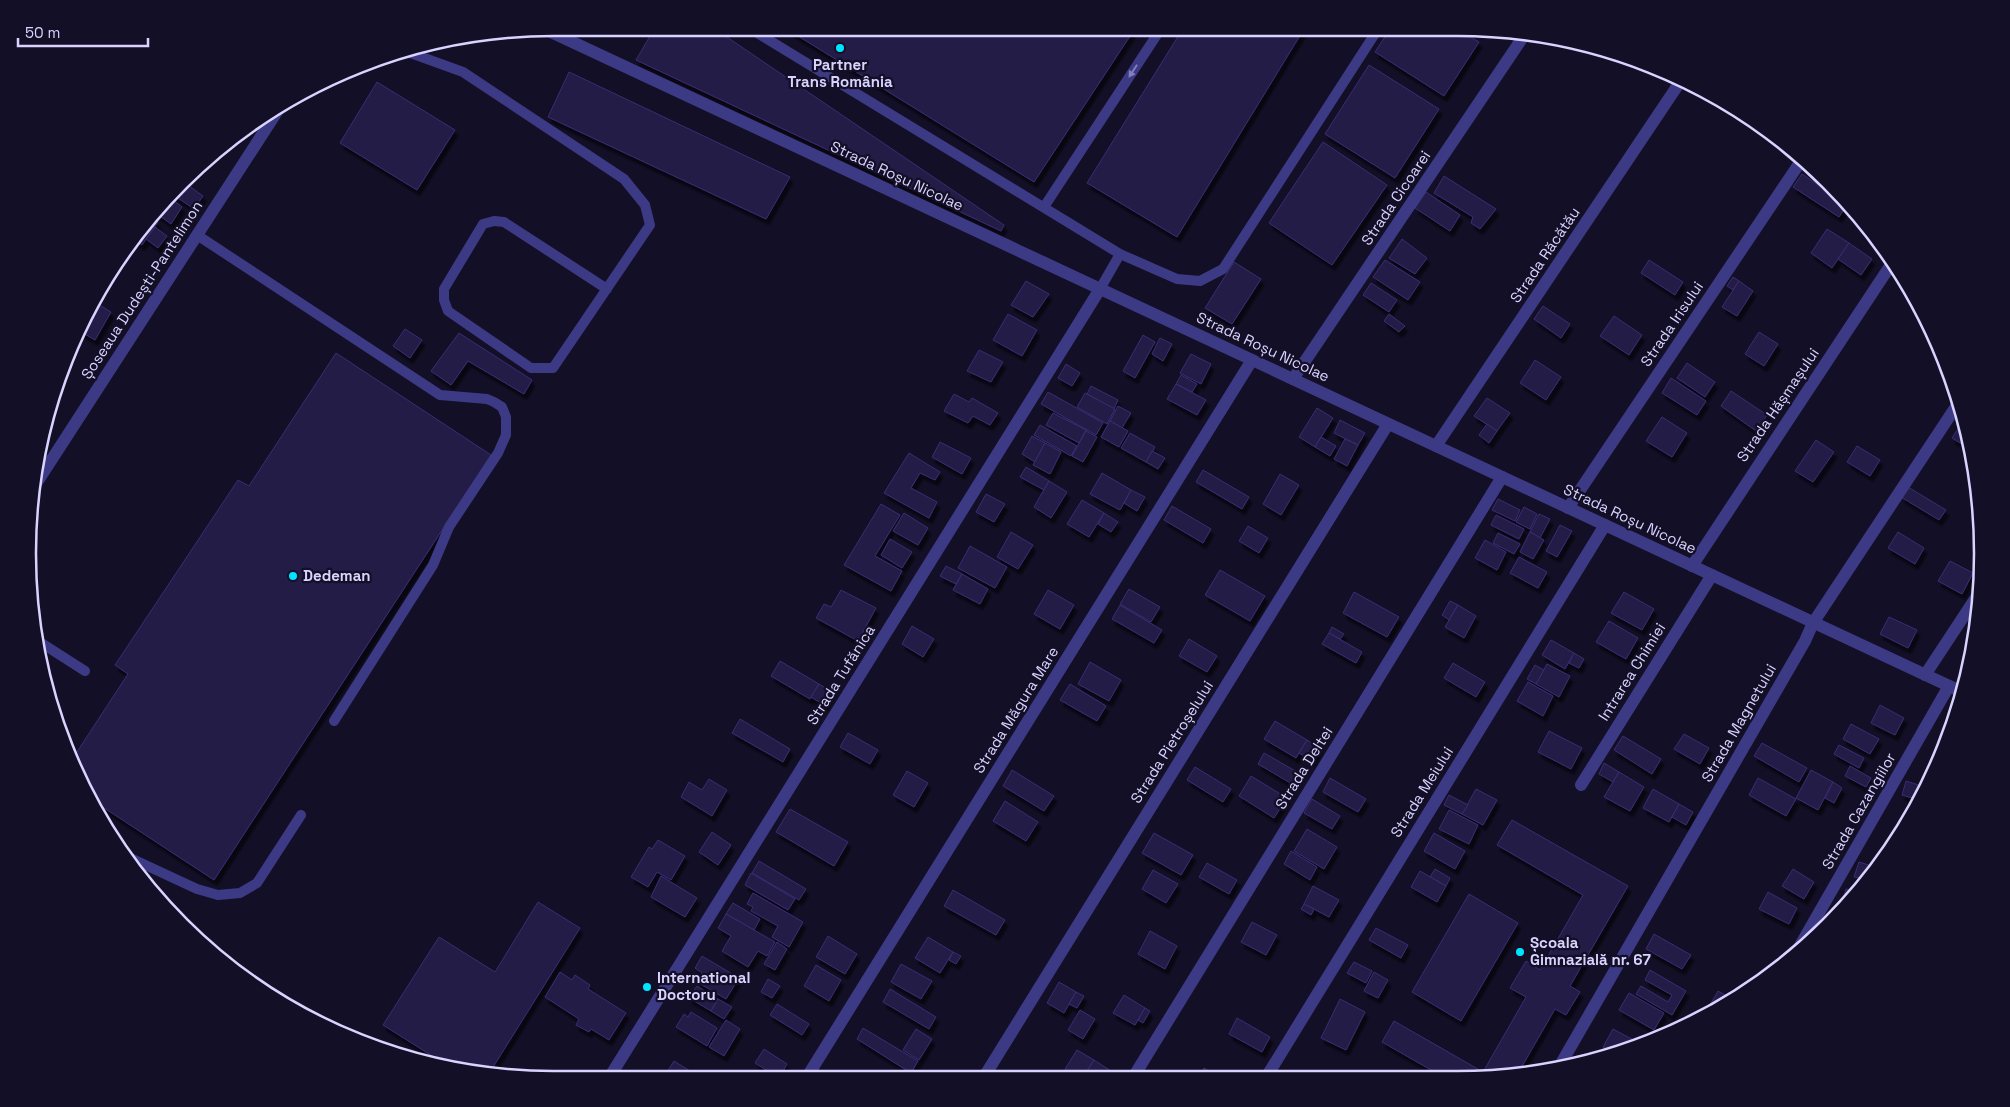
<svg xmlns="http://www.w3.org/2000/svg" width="2010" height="1107" font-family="'Space Grotesk',sans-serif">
<defs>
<filter id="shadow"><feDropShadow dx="3" dy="5.5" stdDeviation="1" flood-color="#0009"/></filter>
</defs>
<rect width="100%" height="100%" fill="#130f26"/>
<g fill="#241b47" stroke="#3b2d73" filter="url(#shadow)">
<polygon points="1304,29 1177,237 1087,183 1182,30"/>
<polygon points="1390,29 1458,29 1479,42 1444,96 1375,52"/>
<polygon points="1134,30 1034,182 790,31"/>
<polygon points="653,31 718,31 1004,225 1001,231 636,60"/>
<polygon points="1369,65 1439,109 1395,178 1325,134"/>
<polygon points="569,72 790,177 766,219 548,117"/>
<polygon points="377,82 455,130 417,190 340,143"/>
<polygon points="1323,142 1387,185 1332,265 1269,223"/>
<polygon points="1802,174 1847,204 1839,217 1793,187"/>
<polygon points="1444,176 1496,209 1480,229 1471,223 1473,217 1434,193"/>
<polygon points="182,181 203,196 194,209 172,194"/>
<polygon points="1426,192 1460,215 1450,231 1415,208"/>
<polygon points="169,197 182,207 171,224 156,213"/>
<polygon points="152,218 158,222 142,245 134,239"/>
<polygon points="155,227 167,236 158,248 146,239"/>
<polygon points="1827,229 1849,243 1832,268 1811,253"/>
<polygon points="1402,239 1427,258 1415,274 1389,258"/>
<polygon points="1849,243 1872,259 1861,275 1838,259"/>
<polygon points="1385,260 1420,282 1408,300 1373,277"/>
<polygon points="1649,260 1683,282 1675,295 1641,273"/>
<polygon points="1234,262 1261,279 1232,324 1205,308"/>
<polygon points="1733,277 1739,281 1733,290 1727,286"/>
<polygon points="1026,281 1049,294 1033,317 1011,305"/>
<polygon points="1739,281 1753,291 1737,316 1722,307"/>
<polygon points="1371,283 1397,300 1389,312 1363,295"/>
<polygon points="93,301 111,312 95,340 78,330"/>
<polygon points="1543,306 1570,324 1561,338 1534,319"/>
<polygon points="1008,314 1037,330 1022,356 993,340"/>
<polygon points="1389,314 1405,326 1399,332 1384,321"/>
<polygon points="1614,316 1642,335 1629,355 1600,336"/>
<polygon points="405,329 422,340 410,358 393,346"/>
<polygon points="1759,332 1778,344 1764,366 1745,354"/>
<polygon points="459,333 532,380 524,394 468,361 451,385 431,371"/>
<polygon points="1143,335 1155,342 1135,378 1123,371"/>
<polygon points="1160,338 1172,344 1163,361 1152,354"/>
<polygon points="979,350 1003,362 991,382 967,371"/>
<polygon points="336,353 491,455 214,880 89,798 71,761 128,674 115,665 238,480 249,486"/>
<polygon points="1191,354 1211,364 1201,384 1180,373"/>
<polygon points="1535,360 1561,377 1546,400 1520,383"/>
<polygon points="1687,363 1715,382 1705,397 1677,378"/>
<polygon points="1066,364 1080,373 1072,386 1058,378"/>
<polygon points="1181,375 1197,384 1192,392 1176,384"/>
<polygon points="1671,378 1706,401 1697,415 1662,393"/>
<polygon points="1176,384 1206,400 1197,415 1167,399"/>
<polygon points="1091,386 1118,400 1114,409 1087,394"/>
<polygon points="1731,391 1767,415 1756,431 1721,406"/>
<polygon points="1048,392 1103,423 1096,435 1041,404"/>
<polygon points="1085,393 1115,409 1107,424 1077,407"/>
<polygon points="954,394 969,402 972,398 998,413 990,425 973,416 968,423 944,411"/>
<polygon points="1487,398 1510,413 1497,431 1474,416"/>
<polygon points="1118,406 1131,413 1122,428 1110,421"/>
<polygon points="1317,408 1333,418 1315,447 1299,437"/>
<polygon points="1053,413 1086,430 1079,443 1046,425"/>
<polygon points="1662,417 1687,433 1672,457 1646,441"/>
<polygon points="1340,420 1365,433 1358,445 1334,433"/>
<polygon points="1110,421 1128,431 1119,447 1101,437"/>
<polygon points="1487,424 1497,431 1489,443 1479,435"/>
<polygon points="1961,424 1966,427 1970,449 1952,438"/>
<polygon points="1040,425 1077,446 1071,456 1034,435"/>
<polygon points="1086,431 1097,437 1083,462 1072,456"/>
<polygon points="1130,433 1155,447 1146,462 1121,448"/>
<polygon points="1032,436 1045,443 1035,462 1022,454"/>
<polygon points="1321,437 1336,446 1330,456 1315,447"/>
<polygon points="1345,439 1358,445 1347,466 1334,459"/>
<polygon points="1816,440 1834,452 1813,482 1795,471"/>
<polygon points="940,442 971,458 962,474 932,457"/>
<polygon points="1045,443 1061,452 1050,474 1033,465"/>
<polygon points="1857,446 1880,460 1870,476 1847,462"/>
<polygon points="1152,451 1165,458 1158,469 1146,462"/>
<polygon points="909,453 940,472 935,480 920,473 911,488 937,502 929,518 884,493"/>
<polygon points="1026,467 1049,481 1044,490 1020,477"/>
<polygon points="1203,470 1249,497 1242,509 1196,482"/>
<polygon points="1102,473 1131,490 1120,510 1090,494"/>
<polygon points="1280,474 1299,485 1281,515 1263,504"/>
<polygon points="1049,481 1067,492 1051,518 1034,507"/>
<polygon points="1908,487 1946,510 1939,520 1901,497"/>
<polygon points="1131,490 1145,497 1137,511 1124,503"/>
<polygon points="986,494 1005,504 994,522 976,512"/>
<polygon points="1498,499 1520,510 1515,521 1492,510"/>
<polygon points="1082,500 1104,513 1089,537 1067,524"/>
<polygon points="881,504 900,515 875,556 902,571 891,591 844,565"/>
<polygon points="1172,506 1211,529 1203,543 1164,520"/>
<polygon points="1524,507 1537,514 1530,529 1516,522"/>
<polygon points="904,513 928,528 918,545 893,531"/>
<polygon points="1104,513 1118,522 1111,532 1098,524"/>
<polygon points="1539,514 1550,519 1540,538 1530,532"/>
<polygon points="1496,515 1524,529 1519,539 1491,525"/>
<polygon points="1560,525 1572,531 1557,557 1546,551"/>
<polygon points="1248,526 1268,538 1259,553 1239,541"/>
<polygon points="1011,532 1033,545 1018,569 997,557"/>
<polygon points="1530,532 1544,540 1533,559 1520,552"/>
<polygon points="1898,532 1924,548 1915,564 1888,548"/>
<polygon points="1498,533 1520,544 1514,554 1493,543"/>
<polygon points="890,539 912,552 902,568 881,555"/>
<polygon points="1485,540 1506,552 1497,570 1475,558"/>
<polygon points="970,546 1007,567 995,588 958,568"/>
<polygon points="1519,557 1547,572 1538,588 1510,573"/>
<polygon points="1950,561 1973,573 1962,594 1938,581"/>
<polygon points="946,566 962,574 956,584 940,576"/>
<polygon points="1220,570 1265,596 1250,621 1205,595"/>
<polygon points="962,574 988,589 980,604 953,590"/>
<polygon points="1129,589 1160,607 1151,622 1120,604"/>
<polygon points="841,590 876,608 858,641 816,618 824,604 831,607"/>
<polygon points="1048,590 1074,605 1060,629 1034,614"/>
<polygon points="1354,592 1399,617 1387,637 1343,613"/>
<polygon points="1624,592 1654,609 1642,630 1611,613"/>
<polygon points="1450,601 1458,605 1449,620 1442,615"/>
<polygon points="1120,605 1162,630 1154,643 1112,619"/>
<polygon points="1458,605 1476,616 1464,638 1445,627"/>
<polygon points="1889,617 1917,630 1908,648 1880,634"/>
<polygon points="1609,621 1638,638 1626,659 1596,642"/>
<polygon points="912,626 934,639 923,657 902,644"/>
<polygon points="1332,627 1344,634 1340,639 1329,633"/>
<polygon points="1329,633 1362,652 1356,663 1322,644"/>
<polygon points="1189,639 1217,656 1207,672 1179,656"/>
<polygon points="1551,640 1574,653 1565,669 1542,655"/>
<polygon points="1574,653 1584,659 1579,668 1569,663"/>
<polygon points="780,661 819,684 810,699 771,676"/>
<polygon points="1090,662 1121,680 1109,701 1078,684"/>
<polygon points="1453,663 1485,682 1476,697 1444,678"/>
<polygon points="1547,664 1570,676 1559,697 1536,684"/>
<polygon points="1535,665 1544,670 1536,684 1527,679"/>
<polygon points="1528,682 1553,696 1543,716 1517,701"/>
<polygon points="819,684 832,692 824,705 811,697"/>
<polygon points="1070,684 1106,706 1097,721 1060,700"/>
<polygon points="1880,705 1904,718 1895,735 1871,723"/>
<polygon points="740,719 790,749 783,762 732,733"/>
<polygon points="1275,721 1307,740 1296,758 1264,739"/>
<polygon points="1851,724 1879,739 1870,754 1843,739"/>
<polygon points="1549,731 1582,748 1571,769 1538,752"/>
<polygon points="848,733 878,750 870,764 840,747"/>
<polygon points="1684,734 1709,748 1700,764 1674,749"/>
<polygon points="1623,736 1661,759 1652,774 1614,750"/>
<polygon points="1307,740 1319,748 1312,761 1299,753"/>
<polygon points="1762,743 1807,768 1799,782 1754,756"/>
<polygon points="1839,745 1864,758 1859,768 1834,754"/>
<polygon points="1264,753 1299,773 1292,784 1258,764"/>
<polygon points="1604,763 1619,772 1613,782 1599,774"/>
<polygon points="1850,766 1871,778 1866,787 1845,776"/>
<polygon points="1195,767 1231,789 1223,802 1187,780"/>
<polygon points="1012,770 1054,796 1044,811 1003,786"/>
<polygon points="1811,770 1833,782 1818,810 1796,798"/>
<polygon points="907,771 928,783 914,807 893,795"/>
<polygon points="1619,772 1644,787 1630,811 1604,797"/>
<polygon points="1251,776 1287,798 1274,818 1239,796"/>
<polygon points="1330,778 1366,799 1358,812 1323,792"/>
<polygon points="1758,778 1796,799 1786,816 1749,795"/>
<polygon points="709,779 727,790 712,816 681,797 689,782 702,790"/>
<polygon points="1906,781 1925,787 1919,800 1902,795"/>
<polygon points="1833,782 1842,788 1834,803 1825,798"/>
<polygon points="1476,789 1497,800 1483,825 1462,814"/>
<polygon points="1653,789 1679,804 1669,822 1643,808"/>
<polygon points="1449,795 1468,805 1462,814 1444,805"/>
<polygon points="1312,799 1340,816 1332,829 1304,813"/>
<polygon points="1005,801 1038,822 1026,841 993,821"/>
<polygon points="1679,804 1693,812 1686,825 1672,817"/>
<polygon points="790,809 848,842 834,866 776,832"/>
<polygon points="1449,810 1478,825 1469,844 1439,829"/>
<polygon points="1512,820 1628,886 1570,986 1580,992 1566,1015 1555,1009 1517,1075 1440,1075 1382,1042 1394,1021 1483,1072 1526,997 1510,988 1526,961 1540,970 1583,895 1497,845"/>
<polygon points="1307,829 1337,847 1324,869 1294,851"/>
<polygon points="712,832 731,845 718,865 699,852"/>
<polygon points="1154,833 1193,855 1181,875 1142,853"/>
<polygon points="1434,833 1465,851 1455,869 1424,851"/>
<polygon points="658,840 685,856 671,880 657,872 648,887 631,877 649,847 652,849"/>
<polygon points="1291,851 1317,867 1310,880 1284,864"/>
<polygon points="759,861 806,889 799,900 752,873"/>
<polygon points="1859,862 1872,866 1864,879 1854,877"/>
<polygon points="1207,863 1237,880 1229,894 1199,877"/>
<polygon points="1435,869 1450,878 1446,886 1430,877"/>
<polygon points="1793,869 1814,882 1804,899 1782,886"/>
<polygon points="1153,870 1178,884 1166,903 1142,889"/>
<polygon points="1420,871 1446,886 1437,902 1411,887"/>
<polygon points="751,873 795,899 788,910 745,885"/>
<polygon points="661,876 697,898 685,917 651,897"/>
<polygon points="1313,886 1339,900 1329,917 1304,904"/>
<polygon points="1846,889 1855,891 1842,908 1841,907"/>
<polygon points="953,890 1005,920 996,935 944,906"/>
<polygon points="1768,892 1797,908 1789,924 1759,909"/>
<polygon points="753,893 803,922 789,947 772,937 778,926 751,911 753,907 747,904"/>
<polygon points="1469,894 1518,923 1461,1021 1412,992"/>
<polygon points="538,902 580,928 490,1072 445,1064 383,1025 439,937 495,972"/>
<polygon points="733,903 760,919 754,930 726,914"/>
<polygon points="1304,904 1314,909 1311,915 1301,909"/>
<polygon points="726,914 775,942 767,956 758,951 748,967 722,951 731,936 718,928"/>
<polygon points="1252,922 1277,935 1266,955 1241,942"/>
<polygon points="1376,928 1408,945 1401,958 1369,940"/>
<polygon points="1150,931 1177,946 1165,969 1138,954"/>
<polygon points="1654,934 1691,955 1682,969 1646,949"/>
<polygon points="828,936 857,954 845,974 816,957"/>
<polygon points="928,937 953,952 940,973 915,958"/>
<polygon points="777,942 787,949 775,970 764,964"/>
<polygon points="953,952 961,956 956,964 949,960"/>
<polygon points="702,956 739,978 726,999 697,982 702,973 695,968"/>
<polygon points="1354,962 1372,971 1366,983 1347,973"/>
<polygon points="901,964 932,981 921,999 891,982"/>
<polygon points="816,965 841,980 829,1001 804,986"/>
<polygon points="1650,970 1686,991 1672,1015 1636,994 1641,986 1668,1002 1672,995 1645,980"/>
<polygon points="560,972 572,980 575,975 590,985 588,989 626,1013 609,1040 591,1029 589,1032 576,1025 579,1019 545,997"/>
<polygon points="1374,972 1388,980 1378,998 1364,991"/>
<polygon points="768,979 780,986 772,998 761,992"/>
<polygon points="1059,982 1076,992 1064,1013 1047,1003"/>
<polygon points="697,986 718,999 711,1011 689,998"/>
<polygon points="890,989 936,1017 929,1029 883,1002"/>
<polygon points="1718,991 1732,999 1706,1012"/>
<polygon points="1076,992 1084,996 1077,1008 1069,1004"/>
<polygon points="1629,993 1664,1013 1654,1030 1619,1010"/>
<polygon points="1124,995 1145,1008 1135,1025 1113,1013"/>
<polygon points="718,999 732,1007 724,1019 711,1011"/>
<polygon points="1340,999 1365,1012 1346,1050 1321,1038"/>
<polygon points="777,1004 809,1024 802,1035 770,1015"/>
<polygon points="1145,1008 1150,1011 1143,1023 1138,1020"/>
<polygon points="1080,1010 1095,1019 1083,1039 1068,1030"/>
<polygon points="691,1012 717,1028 707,1046 676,1027 684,1014 688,1017"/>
<polygon points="1237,1018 1270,1037 1262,1052 1229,1034"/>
<polygon points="726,1020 740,1029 724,1056 709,1047"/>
<polygon points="863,1028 918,1061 911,1073 857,1039"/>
<polygon points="916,1029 932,1039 919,1060 903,1050"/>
<polygon points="1613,1029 1641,1044 1615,1054 1603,1047"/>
<polygon points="764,1049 787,1064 779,1078 755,1063"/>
<polygon points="1077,1050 1094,1060 1083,1077 1077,1077 1065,1069"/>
<polygon points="1094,1060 1111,1071 1108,1076 1096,1076 1087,1071"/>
<polygon points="674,1061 701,1078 664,1077"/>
<polygon points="1204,1068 1215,1075 1214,1076 1199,1076"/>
</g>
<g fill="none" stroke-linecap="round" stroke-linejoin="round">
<g stroke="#3d3a85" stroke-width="10">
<polyline points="754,31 1120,254 1177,279 1200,281 1223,269 1378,29"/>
<polyline points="405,51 463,72 624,179 645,205 650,225 553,368 531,368 448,311 444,300 444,289 483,224 494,221 504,222 607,289"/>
<polyline points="1044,207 1160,30"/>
<polyline points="197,235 440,395 487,399 494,402 502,407 506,417 506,435 498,453 449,527 433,565 334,721"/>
<polyline points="1100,289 1120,254"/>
<polyline points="35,639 85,671"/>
<polyline points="126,856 197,889 218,895 240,893 257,883 301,815"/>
</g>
<g stroke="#3d3a85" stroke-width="12">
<polyline points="551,32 1962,692"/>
<polyline points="1293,379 1525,34"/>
<polyline points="1436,446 1680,82"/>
<polyline points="1568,508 1803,158"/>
<polyline points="1692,566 1892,263"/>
<polyline points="1925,675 1979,593"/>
<polyline points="1581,785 1712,575"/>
<polyline points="1797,951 1949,686"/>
<polyline points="1559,1067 1805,641 1813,623 1959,402"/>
<polyline points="1134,1076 1502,477"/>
<polyline points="1267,1076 1605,525"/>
<polyline points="807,1077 1252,360"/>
<polyline points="984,1077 1388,424"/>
<polyline points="609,1078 1100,289"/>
</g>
<polyline stroke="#3d3a85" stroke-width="12" points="32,490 280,107"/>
</g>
<defs><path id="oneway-solid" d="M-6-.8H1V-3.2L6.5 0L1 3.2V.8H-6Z" transform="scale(1.25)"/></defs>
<use fill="#837fbc" href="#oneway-solid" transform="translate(1133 71) rotate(123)"/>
<g fill="#00e5ff" stroke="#130f26" stroke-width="2">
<circle cx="840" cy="48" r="5"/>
<circle cx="293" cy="576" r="5"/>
<circle cx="1520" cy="952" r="5"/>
<circle cx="647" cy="987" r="5"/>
</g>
<g text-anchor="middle" stroke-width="4.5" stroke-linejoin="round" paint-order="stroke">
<g font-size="15" font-weight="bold" fill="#d9d4ff" stroke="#130f26" text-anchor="start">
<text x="840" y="70" text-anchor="middle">Partner<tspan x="840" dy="17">Trans România</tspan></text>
<text x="303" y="581">Dedeman</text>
<text x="1530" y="948">Școala<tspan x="1530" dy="17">Gimnazială nr. 67</tspan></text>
<text x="657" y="983">International<tspan x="657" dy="17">Doctoru</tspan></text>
</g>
<g font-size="15" fill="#d9d4ff" stroke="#130f26">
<text transform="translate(897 176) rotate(25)" y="5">Strada Roșu Nicolae</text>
<text transform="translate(1396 198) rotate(-56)" y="5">Strada Cicoarei</text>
<text transform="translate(1545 255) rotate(-56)" y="5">Strada Răcătău</text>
<text transform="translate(142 290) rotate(-57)" y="5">Șoseaua Dudești-Pantelimon</text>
<text transform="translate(1672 324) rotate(-56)" y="5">Strada Irisului</text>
<text transform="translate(1263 347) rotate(25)" y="5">Strada Roșu Nicolae</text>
<text transform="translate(1778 405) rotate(-56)" y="5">Strada Hășmașului</text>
<text transform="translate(1630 519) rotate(25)" y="5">Strada Roșu Nicolae</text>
<text transform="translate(1632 672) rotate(-58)" y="5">Intrarea Chimiei</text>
<text transform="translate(841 675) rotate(-58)" y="5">Strada Tufănica</text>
<text transform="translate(1016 710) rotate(-58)" y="5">Strada Măgura Mare</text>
<text transform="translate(1739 723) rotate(-60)" y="5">Strada Magnetului</text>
<text transform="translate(1172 742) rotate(-58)" y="5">Strada Pietroșelului</text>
<text transform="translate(1304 768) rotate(-58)" y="5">Strada Deltei</text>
<text transform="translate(1422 792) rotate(-58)" y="5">Strada Meiului</text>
<text transform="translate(1859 811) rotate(-60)" y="5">Strada Cazangiilor</text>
</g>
</g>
<path d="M0 0H2010V1107H0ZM553 36H1457A517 517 0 0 1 1974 553V554A517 517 0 0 1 1457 1071H553A517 517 0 0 1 36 554V553A517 517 0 0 1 553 36Z" fill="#130f26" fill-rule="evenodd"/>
<path fill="none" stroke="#d9d4ff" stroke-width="2.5" d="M553 36H1457A517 517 0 0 1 1974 553V554A517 517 0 0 1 1457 1071H553A517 517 0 0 1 36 554V553A517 517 0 0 1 553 36Z"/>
<path d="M18 38v8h130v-8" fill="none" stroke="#d9d4ff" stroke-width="2.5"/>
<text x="25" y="38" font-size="15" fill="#d9d4ff" stroke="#130f26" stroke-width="4" paint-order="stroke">50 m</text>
</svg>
